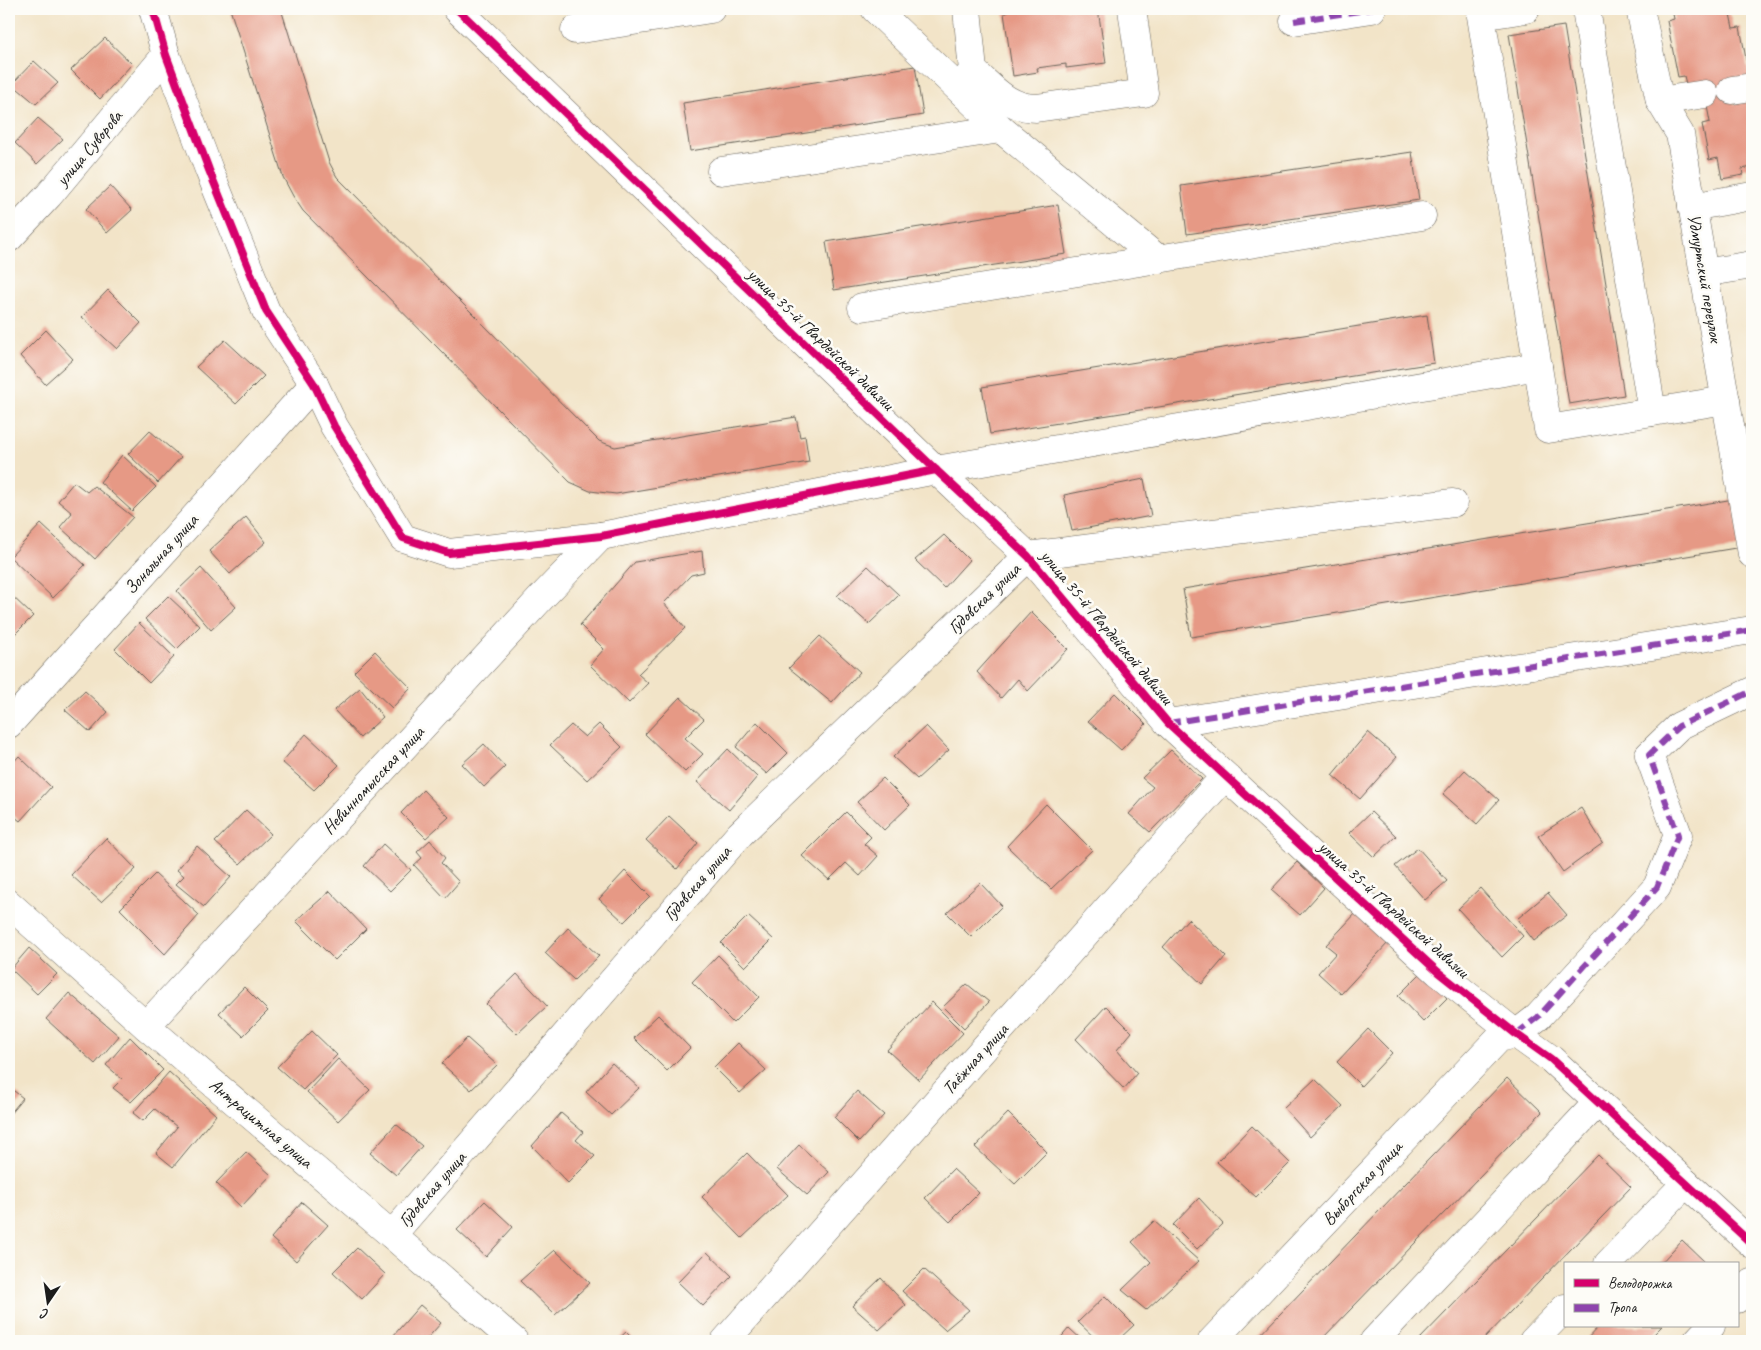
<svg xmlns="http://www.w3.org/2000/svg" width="1761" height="1350" font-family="Caveat,sans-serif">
<rect width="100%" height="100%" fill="#fdfcf7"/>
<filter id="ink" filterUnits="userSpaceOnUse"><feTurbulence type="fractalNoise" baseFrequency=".02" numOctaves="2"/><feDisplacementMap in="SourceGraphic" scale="10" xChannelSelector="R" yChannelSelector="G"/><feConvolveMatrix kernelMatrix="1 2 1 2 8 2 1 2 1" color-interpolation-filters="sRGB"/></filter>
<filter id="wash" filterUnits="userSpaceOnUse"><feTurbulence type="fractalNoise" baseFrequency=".0096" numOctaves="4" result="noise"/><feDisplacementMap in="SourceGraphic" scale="20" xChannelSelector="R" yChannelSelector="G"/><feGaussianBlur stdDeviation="1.12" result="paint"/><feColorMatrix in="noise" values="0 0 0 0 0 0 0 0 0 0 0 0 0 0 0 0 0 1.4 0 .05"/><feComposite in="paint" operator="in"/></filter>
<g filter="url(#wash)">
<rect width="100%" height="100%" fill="#f2e4c8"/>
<g id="blocks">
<g fill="#e69985">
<polygon points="230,9 281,9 329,162 337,177 599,441 615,447 796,417 800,437 805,436 809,462 616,494 590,491 570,482 303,211 293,196 283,177"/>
<polygon points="1007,9 1098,9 1106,63 1066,68 1066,64 1037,68 1038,72 1013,76 1004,13 1007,13"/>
<polygon points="1672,9 1729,9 1733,28 1740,27 1750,80 1730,84 1734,104 1752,100 1752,167 1742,169 1743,175 1722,179 1718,158 1709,160 1702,124 1710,122 1703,85 1687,88 1684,76 1678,77 1667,21 1674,19"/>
<polygon points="1564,26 1624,395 1569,404 1509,34"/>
<polygon points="105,38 132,64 100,99 71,70"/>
<polygon points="34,61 58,83 36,104 12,84"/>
<polygon points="915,66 923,115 690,151 683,103"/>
<polygon points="38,118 63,139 37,164 15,143"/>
<polygon points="1412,152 1419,200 1187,234 1181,186"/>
<polygon points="110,186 132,210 107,233 86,209"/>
<polygon points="1058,205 1066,254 834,290 826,242"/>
<polygon points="108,290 141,323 117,349 82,317"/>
<polygon points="1427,315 1434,363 990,434 982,387"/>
<polygon points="46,330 73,359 45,384 20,356"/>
<polygon points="225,340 264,376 236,404 196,367"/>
<polygon points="150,431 181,457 158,483 128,454"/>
<polygon points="122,455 156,487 132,511 100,482"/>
<polygon points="1144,479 1151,516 1072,531 1064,495"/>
<polygon points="74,482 87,492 94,486 133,517 95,559 60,527 72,513 58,501"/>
<polygon points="1734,499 1742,547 1191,637 1183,589"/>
<polygon points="246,517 266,542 230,574 209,551"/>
<polygon points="41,524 85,565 53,598 10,557"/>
<polygon points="944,535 969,560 944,588 915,560"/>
<polygon points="702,551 704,572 691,575 664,603 685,628 638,674 648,683 629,703 590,665 604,649 580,625 635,562"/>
<polygon points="868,566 899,595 869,624 837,596"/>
<polygon points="201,568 236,607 211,630 177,591"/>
<polygon points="9,593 33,616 9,640"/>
<polygon points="168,596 200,626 177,649 145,619"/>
<polygon points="1031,612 1068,649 1028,691 1018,679 1001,698 977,672"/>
<polygon points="139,623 174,657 149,683 115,649"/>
<polygon points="820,636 860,672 832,703 789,668"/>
<polygon points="375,651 411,688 392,708 354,672"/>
<polygon points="360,688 383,717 360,738 334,710"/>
<polygon points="85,691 108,712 90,732 65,710"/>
<polygon points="1115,693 1146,724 1121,750 1088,721"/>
<polygon points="680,697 704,719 685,738 703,754 685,772 645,734"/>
<polygon points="757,722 788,753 767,774 736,747"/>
<polygon points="599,724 622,747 587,780 550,745 571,725 585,737"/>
<polygon points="926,726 949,750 917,779 893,757"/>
<polygon points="1368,732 1397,757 1360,799 1332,775"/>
<polygon points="306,734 339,765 314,790 282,762"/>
<polygon points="484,744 505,767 484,787 462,764"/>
<polygon points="728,749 757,777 729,810 697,782"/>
<polygon points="1171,750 1202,779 1150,832 1129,814 1153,787 1142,778"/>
<polygon points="19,756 51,787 20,821 9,812 9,767"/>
<polygon points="1465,770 1499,800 1477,824 1443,794"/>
<polygon points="883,778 910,805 884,830 857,802"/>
<polygon points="423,790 449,817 426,838 401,813"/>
<polygon points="1046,804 1092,850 1051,889 1007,846"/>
<polygon points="1581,808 1603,843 1563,872 1538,836"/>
<polygon points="246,810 271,834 240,864 215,842"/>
<polygon points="846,812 871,837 864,844 878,856 860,876 846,863 829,880 802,856"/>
<polygon points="1371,812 1396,836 1374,857 1349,833"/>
<polygon points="669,816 698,843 677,869 646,840"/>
<polygon points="106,838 136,869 101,902 71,875"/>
<polygon points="430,840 445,858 441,863 459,882 445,898 414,865 422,858 417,852"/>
<polygon points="383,844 411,870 390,891 364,866"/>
<polygon points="197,846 231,877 204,907 176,884 184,876 177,870"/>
<polygon points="1418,848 1447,881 1425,900 1395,866"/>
<polygon points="1297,862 1324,888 1300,915 1271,890"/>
<polygon points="625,871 650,896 624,922 599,899"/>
<polygon points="155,874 199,915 165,954 120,909"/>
<polygon points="980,883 1002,906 971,937 947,913"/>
<polygon points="1480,888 1523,936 1502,957 1458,909"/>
<polygon points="330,891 366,929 335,960 296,921"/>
<polygon points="1548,893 1567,915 1534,941 1517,919"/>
<polygon points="1357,912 1388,943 1341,994 1318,973 1336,953 1326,945"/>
<polygon points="748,916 773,939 745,967 721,943"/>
<polygon points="1188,919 1226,956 1202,984 1163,947"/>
<polygon points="568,928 599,956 574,980 545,953"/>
<polygon points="29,948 57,974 37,994 11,969"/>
<polygon points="718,955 759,997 733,1023 692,982"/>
<polygon points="1422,972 1447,998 1423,1022 1398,996"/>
<polygon points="517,974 547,1006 517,1034 486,1004"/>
<polygon points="967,984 989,1002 964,1028 943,1007"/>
<polygon points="244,987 268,1011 243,1036 219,1013"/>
<polygon points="69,993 119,1036 95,1064 46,1019"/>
<polygon points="932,1002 963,1033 919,1080 887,1050"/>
<polygon points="1106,1006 1132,1032 1117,1050 1137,1073 1124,1089 1076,1039"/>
<polygon points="658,1015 690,1048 667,1071 634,1038"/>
<polygon points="1368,1029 1392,1053 1361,1086 1337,1062"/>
<polygon points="312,1031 337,1055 303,1090 277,1067"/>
<polygon points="130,1037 163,1070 131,1102 113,1088 122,1079 106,1065"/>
<polygon points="467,1038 497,1065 471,1090 442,1064"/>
<polygon points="738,1043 766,1070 740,1093 714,1067"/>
<polygon points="338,1059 370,1090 338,1121 307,1092"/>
<polygon points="612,1063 639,1088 611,1115 586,1092"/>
<polygon points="169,1072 216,1115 173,1167 156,1153 177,1127 155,1109 143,1121 133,1113"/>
<polygon points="1507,1078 1542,1112 1320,1341 1254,1341"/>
<polygon points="1315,1079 1343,1106 1310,1137 1284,1108"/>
<polygon points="9,1087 23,1098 9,1115"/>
<polygon points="857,1091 884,1115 859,1142 834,1117"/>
<polygon points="561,1113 583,1132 576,1140 595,1156 568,1183 532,1146"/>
<polygon points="1008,1113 1047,1152 1015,1184 975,1147"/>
<polygon points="396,1124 422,1146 396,1175 370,1153"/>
<polygon points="1252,1126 1290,1163 1256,1197 1217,1162"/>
<polygon points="799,1145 829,1172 807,1195 777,1169"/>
<polygon points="246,1152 271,1175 241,1207 216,1183"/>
<polygon points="747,1153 788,1195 742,1238 702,1197"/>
<polygon points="1598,1155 1631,1187 1482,1341 1418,1341"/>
<polygon points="953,1169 979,1193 950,1222 925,1198"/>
<polygon points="1199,1198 1223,1224 1197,1249 1173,1225"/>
<polygon points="485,1201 513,1227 486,1257 457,1230"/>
<polygon points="302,1202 328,1225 296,1261 271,1238"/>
<polygon points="1154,1221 1199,1261 1146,1310 1122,1290 1151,1262 1132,1242"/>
<polygon points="1682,1240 1707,1264 1660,1264"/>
<polygon points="357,1248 385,1274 362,1299 333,1272"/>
<polygon points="555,1250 590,1283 555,1315 520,1281"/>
<polygon points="707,1252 732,1276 703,1306 678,1282"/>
<polygon points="924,1269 969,1310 945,1330 902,1291"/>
<polygon points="881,1278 906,1305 879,1330 852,1306"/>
<polygon points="1105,1296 1134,1325 1117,1341 1098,1341 1078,1322"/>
<polygon points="420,1305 441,1323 425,1341 399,1341 393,1336"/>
<polygon points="1599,1326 1662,1326 1647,1341 1585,1341"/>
<polygon points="1069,1328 1083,1341 1058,1341"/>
<polygon points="626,1332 635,1341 616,1341"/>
<polygon points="1752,1332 1752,1341 1743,1341"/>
</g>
</g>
</g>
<g filter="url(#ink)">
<use href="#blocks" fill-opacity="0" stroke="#676258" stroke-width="1"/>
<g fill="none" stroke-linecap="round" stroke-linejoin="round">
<g stroke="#676258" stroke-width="29">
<g id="minor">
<polyline points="153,9 166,55 209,170 266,311 314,384 334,426 403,538 449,553 601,536 936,470 1538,366"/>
<polyline points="457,9 936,470 1028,556 1168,723 1438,972 1516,1034 1551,1059 1752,1244"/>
<polyline points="875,9 1001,129 1158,259"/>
<polyline points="1526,9 1481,16 1548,429 1726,400"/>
<polyline points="1586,9 1652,412"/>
<polyline points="1640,9 1660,101 1680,134 1752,554"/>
<polyline points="1294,21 1372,9"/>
<polyline points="575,30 711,9"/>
<path d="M973,71C993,88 1008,108 1036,108L1144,93L1132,9"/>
<polyline points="961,85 973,71 967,9"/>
<polyline points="1732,90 1752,87"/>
<polyline points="1660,101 1705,94"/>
<polyline points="721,171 1001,129"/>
<polyline points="1692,207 1752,196"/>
<polyline points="9,238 49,195 166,55"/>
<polyline points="1704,273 1752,265"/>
<polyline points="862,307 1422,216"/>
<polyline points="1168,723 1752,630"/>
<polyline points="9,724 314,384"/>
<polyline points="9,904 146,1026 392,1235 514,1341"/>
<polyline points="146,1026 542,597 601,536"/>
<polyline points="392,1235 740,834 1028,556 1453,503"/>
<polyline points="1608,1264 1686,1183"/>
<polyline points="1737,1299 1752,1283"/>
<polyline points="725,1341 1225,776"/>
<polyline points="1212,1341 1499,1038 1516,1034 1538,1017 1657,887 1678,835 1649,755 1679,726 1752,691"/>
<polyline points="1374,1341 1598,1102"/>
<polyline points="1533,1341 1565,1308"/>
<polyline points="1697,1341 1711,1326"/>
</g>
</g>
<use href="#minor" stroke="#fff" stroke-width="28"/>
<g stroke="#8e44ad" stroke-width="6" stroke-dasharray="12 6" stroke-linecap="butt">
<polyline points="1294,21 1372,9"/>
<polyline points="1168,723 1752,630"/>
<polyline points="1516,1034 1538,1017 1657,887 1678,835 1649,755 1679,726 1752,691"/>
</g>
<g stroke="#fdfcf7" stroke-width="11">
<g id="cycleway">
<polyline points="153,9 166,55 209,170 266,311 314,384 334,426 403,538 449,553 601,536 936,470"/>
<polyline points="457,9 936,470 1028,556 1168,723 1438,972 1516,1034 1551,1059 1752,1244"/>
</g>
</g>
<use href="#cycleway" stroke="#d6006c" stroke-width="8"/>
</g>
</g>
<g text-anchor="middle" stroke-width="5" stroke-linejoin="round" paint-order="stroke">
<g font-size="18" fill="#1c1c1c" stroke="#fdfcf7">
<text transform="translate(89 148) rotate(-50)" y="6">улица Суворова</text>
<text transform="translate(1705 278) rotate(80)" y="6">Удмуртский переулок</text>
<text transform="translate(821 339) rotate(44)" y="6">улица 35-й Гвардейской дивизии</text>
<text transform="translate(161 554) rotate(-48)" y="6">Зональная улица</text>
<text transform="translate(984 598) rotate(-44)" y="6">Гудовская улица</text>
<text transform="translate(1107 627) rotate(50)" y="6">улица 35-й Гвардейской дивизии</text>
<text transform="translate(373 780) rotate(-47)" y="6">Невинномысская улица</text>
<text transform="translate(697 883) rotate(-49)" y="6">Гудовская улица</text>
<text transform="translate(1394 909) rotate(42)" y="6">улица 35-й Гвардейской дивизии</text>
<text transform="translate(975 1059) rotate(-48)" y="6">Таёжная улица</text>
<text transform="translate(261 1123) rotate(40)" y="6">Антрацитная улица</text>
<text transform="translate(1362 1183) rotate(-47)" y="6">Выборгская улица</text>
<text transform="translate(432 1189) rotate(-49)" y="6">Гудовская улица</text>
</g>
</g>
<rect width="1761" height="1350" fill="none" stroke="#fdfcf7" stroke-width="30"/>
<rect x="1564" y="1262" width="175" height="65" fill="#fdfcf7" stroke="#a3a29f"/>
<rect x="1574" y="1279" width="25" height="8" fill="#d6006c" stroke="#a3a29f"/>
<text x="1608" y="1288" font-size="15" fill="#1c1c1c">Велодорожка</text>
<rect x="1574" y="1304" width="25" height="8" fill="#8e44ad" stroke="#a3a29f"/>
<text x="1608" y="1312" font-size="15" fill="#1c1c1c">Тропа</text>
<g transform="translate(48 1302) rotate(193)" stroke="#fdfcf7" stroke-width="4" paint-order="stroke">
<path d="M0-4L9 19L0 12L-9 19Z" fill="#1c1c1c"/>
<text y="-8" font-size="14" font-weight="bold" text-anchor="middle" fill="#1c1c1c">С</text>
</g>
</svg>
